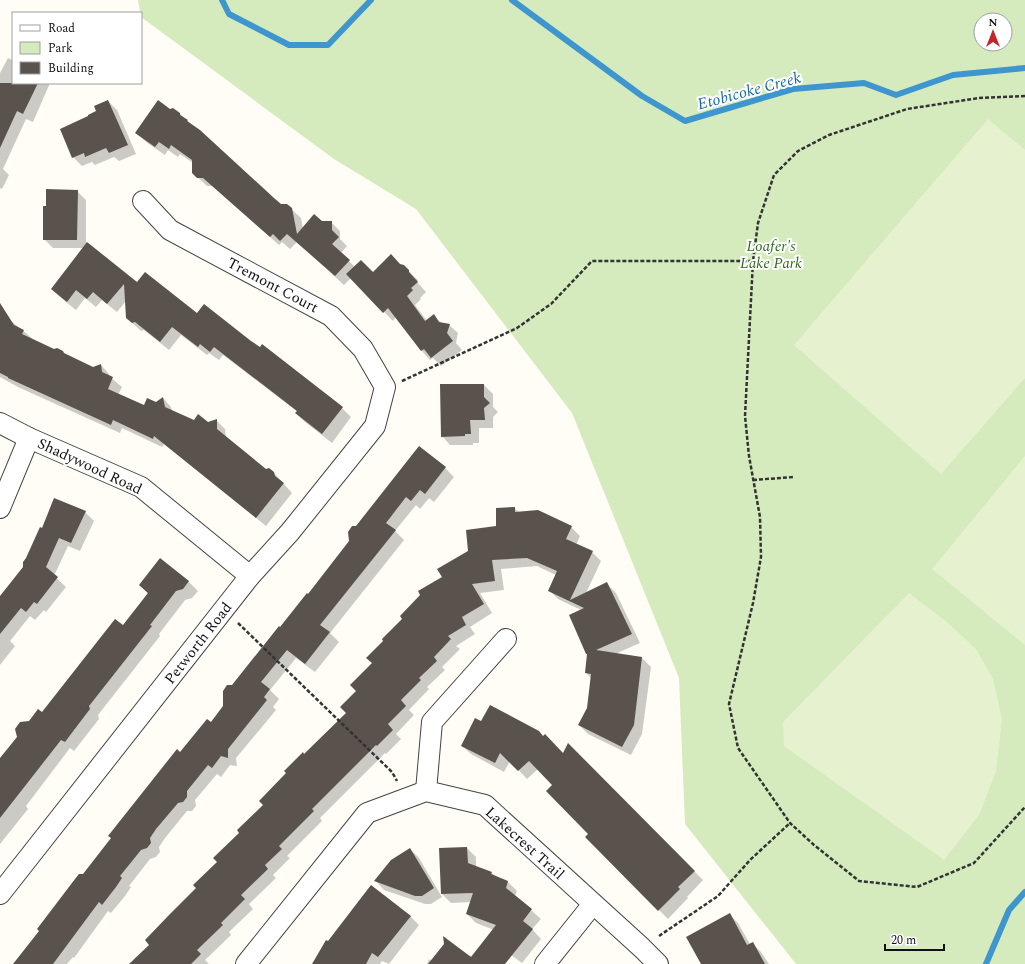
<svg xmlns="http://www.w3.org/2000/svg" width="1025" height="964" font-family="Spectral,serif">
<rect width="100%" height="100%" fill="#fffdf5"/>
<path fill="#d5ebbd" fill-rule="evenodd" d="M138,0H1025V964H796L685,824L679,678L572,413L416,209L334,159L141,17ZM981,20H1005V44H981Z"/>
<g fill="#e6f2cf">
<polygon points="988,119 1025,150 1025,378 941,474 794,345"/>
<polygon points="1025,456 1025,645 932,569"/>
<polygon points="909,593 947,622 976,649 993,679 1002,719 996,772 979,815 944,860 784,746 783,722"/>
</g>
<g fill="#0003">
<polygon points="8,58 12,60 13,59 13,83 50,83 33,122 26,119 3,169 9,175 2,189 0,188 0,73"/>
<polygon points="108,101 117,110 136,154 119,161 114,157 95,165 92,162 82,166 73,157 97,112"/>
<polygon points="170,110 179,113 281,205 287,205 301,218 303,229 321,222 331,222 340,231 340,239 347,246 341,253 355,267 373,273 403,266 418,280 417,282 426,292 420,298 421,299 415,305 427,321 434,316 441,323 449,325 458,333 456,343 462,350 441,366 433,358 430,360 422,351 396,317 393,321 351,278 344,285 297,242 290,249 282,242 279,245 213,186 207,186 193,173 193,163 180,154 178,157 168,150 165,155 146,142 137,133"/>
<polygon points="77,191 86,200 86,246 137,283 260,348 262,345 342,408 351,417 332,443 305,422 296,413 298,412 223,355 219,360 209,353 207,355 181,335 169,350 144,330 141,331 127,318 126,301 117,312 102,300 96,307 85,298 76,310 61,298 52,289 84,248 53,248 44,239 47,207"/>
<polygon points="0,315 10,320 33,339 93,368 101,365 109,374 110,377 122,387 118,395 144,406 156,403 163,398 171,407 172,411 194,421 208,423 216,420 225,429 226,437 266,470 274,473 292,493 266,526 164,444 162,447 122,428 120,433 18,387 0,377"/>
<polygon points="484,385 493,394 493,407 498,412 493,417 493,428 479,428 479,443 473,443 473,445 450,445 442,436"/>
<polygon points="445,468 454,477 434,502 429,498 420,509 416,505 395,531 404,540 330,633 339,642 315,672 296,658 270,690 279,699 273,707 276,710 236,758 237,766 230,765 221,777 217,774 195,800 196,806 192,811 187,811 165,838 159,847 160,852 156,857 150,859 129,886 131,887 125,896 111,913 108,911 74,958 73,957 67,964 14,964 180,753 211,723 224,707 233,686 308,595 350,541 356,527"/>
<polygon points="514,508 519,512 571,527 580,536 576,545 592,552 601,561 586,593 607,584 616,593 640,643 615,654 642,658 651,667 642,734 631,755 588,734 579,725 588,708 592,679 586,673 588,655 581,610 558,599 549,590 556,575 537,566 501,569 504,590 480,593 492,613 470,627 475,634 456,646 460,649 442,667 445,670 427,687 429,689 409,710 414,715 396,734 401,739 386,754 385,753 320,818 322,821 287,856 290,858 273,875 276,878 249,904 253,909 229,932 231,935 205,960 209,964 131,964 150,945 304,755 347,713 373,663 443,577 470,551 497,527"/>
<polygon points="85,512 94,521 80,551 68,546 54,576 66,587 46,612 44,610 35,620 30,616 10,641 15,646 0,665 0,597 24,567 42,529"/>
<polygon points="160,559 189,582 198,591 192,598 185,600 159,634 160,636 98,715 99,719 74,751 70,748 26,806 28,809 0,844 0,770 30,721 42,714 123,626 148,594 140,585"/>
<polygon points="569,745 703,880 687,897 688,898 668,919 586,837 590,834 553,785 538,769 527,779 510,761 504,772 471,754 462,746 564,755"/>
<polygon points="467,848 476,857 476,867 492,873 497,877 508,882 517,891 515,896 541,919 532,929 541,939 522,963 511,955 504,964 427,964 429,959 432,961 469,957 470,955 472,957 494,930 476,923 467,914 471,902 451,903 442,894 440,849"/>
<polygon points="410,849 419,858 442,897 431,904 425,904 384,890 376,881"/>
<polygon points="729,914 738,923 750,944 752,943 761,952 769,964 704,964"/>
<polygon points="410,916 419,925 389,964 382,961 380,964 314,964 329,942"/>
</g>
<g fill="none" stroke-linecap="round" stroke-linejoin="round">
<g stroke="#3f96cf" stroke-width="6">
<polyline points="222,0 229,14 289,45 328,45 371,0"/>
<polyline points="512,0 642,96 685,121 793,89 864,83 896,95 953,75 1025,68"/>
<polyline points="986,964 1009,910 1025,892"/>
</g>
</g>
<g fill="#5a524d">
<polygon points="0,83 38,83 23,114 17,111 0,148"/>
<polygon points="108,100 128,145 109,153 106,148 85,157 84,153 72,158 60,129 88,116 88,115 96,111 94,106"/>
<polygon points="158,100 170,109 173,108 180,113 180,115 188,120 187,121 200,130 274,198 281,204 287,204 292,208 297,234 314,214 322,221 332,221 332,230 339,237 332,244 350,260 335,276 287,234 280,241 273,234 270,237 203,178 197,178 192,173 192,160 171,145 169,149 159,142 155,147 135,133"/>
<polygon points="46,189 78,190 77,240 43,240 43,206 46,206"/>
<polygon points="87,242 137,282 145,272 197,313 204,304 251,341 260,347 262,344 343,407 322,434 295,413 297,411 214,347 210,352 200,344 198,347 172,327 160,342 135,322 132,323 126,318 124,284 107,304 93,292 87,299 76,290 67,302 51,289"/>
<polygon points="391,254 400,264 404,265 409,270 409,272 418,282 411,288 413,290 407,296 425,321 434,314 439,322 450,324 447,333 453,341 431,358 424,349 421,351 388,308 383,313 346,274 361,260 373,272"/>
<polygon points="0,303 14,325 24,330 22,334 54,349 57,348 63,351 64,353 93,367 101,364 102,372 113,377 108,389 144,405 147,398 156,402 163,397 165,407 194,420 198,414 208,422 217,419 217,429 266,469 269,468 274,472 275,476 284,483 256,518 154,436 153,439 113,420 111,425 8,378 8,377 0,373"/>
<polygon points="440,384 484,384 484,397 490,403 484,408 485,420 470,420 471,434 465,434 465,436 441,437"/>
<polygon points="419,446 446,467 425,494 420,490 411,501 406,497 386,523 396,530 320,625 330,632 305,664 287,650 261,682 270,689 264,697 267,700 228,749 228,758 221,756 212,768 208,765 187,791 187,797 183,802 178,803 156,829 150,838 151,843 147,848 141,850 120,876 122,878 116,887 102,905 99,902 53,964 13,964 39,931 37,929 75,879 79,874 83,874 111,838 108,836 177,749 180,752 207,719 211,722 223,706 223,691 227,685 232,685 279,626 280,627 307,593 308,594 349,541 348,532 352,526 356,526"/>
<polygon points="54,498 86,511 71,543 59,538 46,567 58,577 37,604 34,602 26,612 21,608 0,634 0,596 23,567 23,562 26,558 40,527 42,528"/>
<polygon points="515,507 515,512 538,510 572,526 566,539 593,551 570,600 607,582 632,634 596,650 642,657 634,725 622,747 578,725 587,708 591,674 585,673 587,654 586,654 569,615 584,608 548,591 557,571 527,558 492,560 495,581 472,584 484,604 462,617 466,625 448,636 451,639 434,657 437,661 419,678 421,680 401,700 406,706 388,724 393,730 377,746 376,745 312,809 314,811 279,846 282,849 265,865 268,869 241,895 245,899 221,923 223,925 197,950 201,954 191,964 129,964 149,945 145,940 169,915 196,888 193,885 217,862 213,858 239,833 237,830 263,805 259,801 286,773 284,771 303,752 304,754 346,713 340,707 356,691 350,685 372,663 366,658 383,641 382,639 402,619 400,616 420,595 418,591 442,577 437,569 468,551 466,530 496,526 496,508"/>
<polygon points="160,558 189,581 183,589 176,591 150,625 152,626 89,706 90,709 74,730 65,742 61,740 0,818 0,758 17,737 15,729 20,722 29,721 38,709 42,712 115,619 123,625 148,593 139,585"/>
<polygon points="490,705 539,731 543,736 545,734 563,753 568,743 695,871 678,887 680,889 658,911 585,837 588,834 546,791 552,785 529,761 518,771 500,753 495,763 461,746 475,718 481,721"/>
<polygon points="467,847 468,863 492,872 491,874 508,881 506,888 532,909 523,921 533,929 505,964 428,964 444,944 443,936 471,957 496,925 466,914 473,893 441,894 439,848"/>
<polygon points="410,848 434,888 422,896 415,896 374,881 391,860"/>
<polygon points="371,885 411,916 378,957 372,953 366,964 312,964 326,940 328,941"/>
<polygon points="730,913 747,945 753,942 765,964 701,964 686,937"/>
</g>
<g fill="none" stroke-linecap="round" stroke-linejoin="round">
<g stroke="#444" stroke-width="22">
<g id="minor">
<polyline points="0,423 29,438 141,487 250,576"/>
<polyline points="0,508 29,438"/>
<polyline points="426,791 432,722 506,639"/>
<polyline points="0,894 250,576 290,532 375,426 385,387 363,349 331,316 170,230 143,201"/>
<polyline points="246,964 367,813 426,791 485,805 642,948 658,964"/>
<polyline points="545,964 593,904"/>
</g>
</g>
<g stroke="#333" stroke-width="2.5" stroke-dasharray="4 2" stroke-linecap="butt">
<polyline points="1025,96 979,98 907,109 829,135 798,151 774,175 758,223 753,261 745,416 749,456 760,517 761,557 753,603 729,704 738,748 790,823 814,845 859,881 917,887 974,863 1025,807"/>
<polyline points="402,381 517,328 551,304 592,261 753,261"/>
<polyline points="753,480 794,477"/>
<polyline points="238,623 392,772 397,781"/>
<polyline points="659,936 718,896 750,860 790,823"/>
</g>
<use href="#minor" stroke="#fff" stroke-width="20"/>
</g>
<g text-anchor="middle" stroke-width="4" stroke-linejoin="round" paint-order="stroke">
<g font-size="15" font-style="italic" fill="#2f6b1f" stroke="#fff">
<text x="771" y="251">Loafer's<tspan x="771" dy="17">Lake Park</tspan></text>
</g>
<g font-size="15" fill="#111" stroke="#fff">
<text transform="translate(273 285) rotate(28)" y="5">Tremont Court</text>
<text transform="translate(90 466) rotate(25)" y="5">Shadywood Road</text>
<text transform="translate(198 643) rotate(-52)" y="5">Petworth Road</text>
<text transform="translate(525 843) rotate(42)" y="5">Lakecrest Trail</text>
</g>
<g font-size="16" font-style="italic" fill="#1768a6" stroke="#fff">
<text transform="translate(749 90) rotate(-15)" y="6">Etobicoke Creek</text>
</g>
</g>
<rect x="12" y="12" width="130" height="72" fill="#ffffff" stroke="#a0a0a0"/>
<rect x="20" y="25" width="20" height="6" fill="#ffffff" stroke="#a0a0a0"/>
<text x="48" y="32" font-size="12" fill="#111111">Road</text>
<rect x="20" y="42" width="20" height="12" fill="#d5ebbd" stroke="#a0a0a0"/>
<text x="48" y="52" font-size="12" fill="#111111">Park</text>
<rect x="20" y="62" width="20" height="12" fill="#5a524d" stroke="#a0a0a0"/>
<text x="48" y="72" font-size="12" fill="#111111">Building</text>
<g transform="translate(993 32)"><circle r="19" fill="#ffffff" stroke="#a0a0a0"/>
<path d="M0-3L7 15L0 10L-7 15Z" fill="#c4262e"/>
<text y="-6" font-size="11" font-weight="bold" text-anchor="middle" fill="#111111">N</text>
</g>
<path d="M885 944v6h59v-6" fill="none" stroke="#111111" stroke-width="2"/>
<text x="891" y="944" font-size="12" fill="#111111" stroke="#ffffff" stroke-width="3" paint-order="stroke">20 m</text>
</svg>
